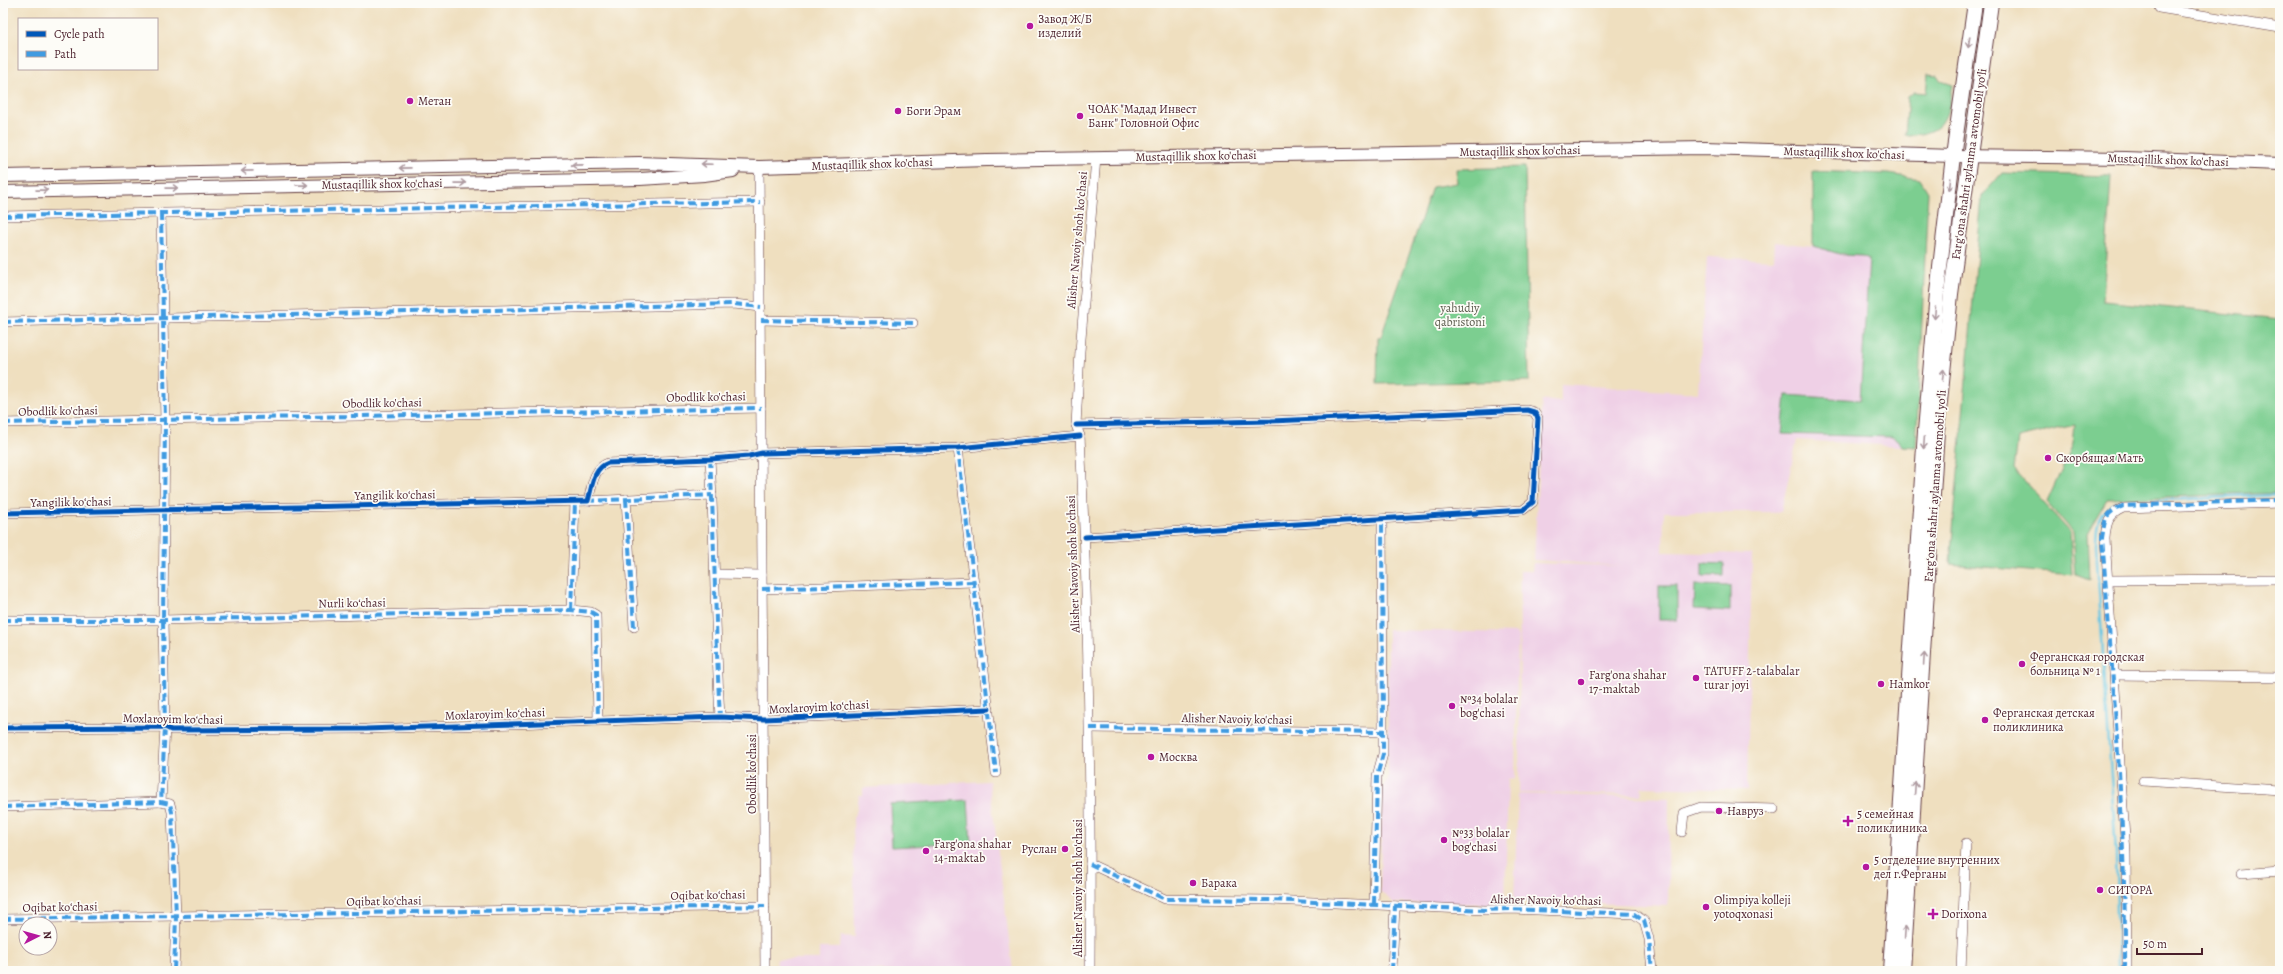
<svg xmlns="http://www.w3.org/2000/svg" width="2283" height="974" font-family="Alegreya,serif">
<rect width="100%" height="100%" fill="#fdfcf7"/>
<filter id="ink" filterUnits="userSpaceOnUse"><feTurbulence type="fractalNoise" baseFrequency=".025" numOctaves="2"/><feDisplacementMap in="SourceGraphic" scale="8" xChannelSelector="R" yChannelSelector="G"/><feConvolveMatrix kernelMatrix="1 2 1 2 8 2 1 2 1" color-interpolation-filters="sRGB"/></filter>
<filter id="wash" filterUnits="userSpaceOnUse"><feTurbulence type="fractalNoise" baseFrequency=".012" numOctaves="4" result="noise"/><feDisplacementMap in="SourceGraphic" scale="16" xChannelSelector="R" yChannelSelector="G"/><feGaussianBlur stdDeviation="0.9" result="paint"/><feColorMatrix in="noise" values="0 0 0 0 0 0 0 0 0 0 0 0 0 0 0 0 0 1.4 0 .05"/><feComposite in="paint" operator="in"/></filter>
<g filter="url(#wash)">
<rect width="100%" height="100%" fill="#efdfbf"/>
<g fill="#efd0e6">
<polygon points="1813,171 1888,174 1916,447 1797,440 1781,512 1664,512 1663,552 1752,554 1747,790 1642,787 1641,795 1519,793 1520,571 1532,571 1533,563 1623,566 1534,560 1542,400 1561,402 1561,384 1698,393 1707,257 1773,260 1774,242 1813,246"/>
<polygon points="1388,630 1518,633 1515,778 1508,779 1505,904 1394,903 1380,891 1382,788 1388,779"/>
<polygon points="989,781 1013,971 776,971 777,959 819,959 819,948 840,948 841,936 855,937 853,818 857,810 859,795 863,795 863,788"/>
<polygon points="1518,794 1669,798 1668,906 1514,900"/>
</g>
<g fill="#7cce90" stroke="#63765e">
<path d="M1928,74L1937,75L1941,81L1953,85C1947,120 1944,135 1905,135L1908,97L1914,92L1926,93Z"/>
<polygon points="1525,167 1529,381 1377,384 1378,338 1381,337 1432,187 1457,183 1456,169"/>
<polygon points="1813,171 1888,174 1920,179 1928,192 1916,447 1902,446 1899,441 1892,437 1782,434 1786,395 1860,400 1869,259 1862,256 1843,255 1813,246"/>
<polygon points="2002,173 2111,176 2103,301 2280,319 2280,493 2107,499 2087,533 2089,580 2076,575 2073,532 2047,502 2073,444 2075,425 2018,438 2014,470 2070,532 2073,575 1950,564 1982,196"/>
<polygon points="1702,563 1724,564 1724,576 1702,576"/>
<polygon points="1695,585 1730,586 1730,611 1694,609"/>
<rect x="1659" y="586" width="18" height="34"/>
<polygon points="968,800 971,843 892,847 890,804"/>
</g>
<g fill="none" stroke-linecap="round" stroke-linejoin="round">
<path stroke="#65c6e3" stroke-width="2.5" d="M2118,971L2116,853L2096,546C2096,525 2097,511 2118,502L2280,495"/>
</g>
</g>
<g filter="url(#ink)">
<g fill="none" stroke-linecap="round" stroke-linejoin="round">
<g stroke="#633c41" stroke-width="10">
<g id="minor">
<polyline points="2159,8 2280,28"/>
<polyline points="759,167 765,971"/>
<polyline points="161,213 165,421 163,620 165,727 161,802 170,804 172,812 176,917 174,971"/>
<polyline points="3,216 760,202"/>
<polyline points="761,320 913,323"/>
<polyline points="3,322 734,304 761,307"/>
<polyline points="3,423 761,408"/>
<polyline points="1076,425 1271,421 1527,410 1534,412 1538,418 1533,502 1523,510 1085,537"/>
<polyline points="958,448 996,773"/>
<path d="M710,459C715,545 715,631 720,717"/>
<polyline points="626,499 634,627"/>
<polyline points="588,501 712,495"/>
<path d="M3,513L588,501C592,487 593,468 608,463L710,459L749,456L762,453L958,448L1080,436"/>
<polyline points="716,574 762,575"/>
<polyline points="2108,580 2280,579"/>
<polyline points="762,589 973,582"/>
<polyline points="571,610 575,502"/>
<polyline points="3,620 163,620 571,610 591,612 596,615 598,720"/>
<polyline points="2115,675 2280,677"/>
<polyline points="3,728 165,727 171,730 366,729 720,717 764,719 989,709"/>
<polyline points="1090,728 1383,732"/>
<polyline points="2143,781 2280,790"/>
<polyline points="3,807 161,802"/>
<polyline points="1682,832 1684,813 1701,807 1774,809"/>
<polyline points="1090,864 1165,899 1271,900 1485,910 1510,909 1634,914 1644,921 1649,939 1652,971"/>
<polyline points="2241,874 2280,871"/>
<polyline points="1374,904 1377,776 1383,754 1383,732 1382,519"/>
<polyline points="3,919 765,906"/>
<path d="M1090,971C1091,792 1089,615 1080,436L1076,425L1080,351L1096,158"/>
<polyline points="1392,971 1395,906"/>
<polyline points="1961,971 1966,843"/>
<path d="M2127,971L2126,853L2105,539C2106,524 2108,514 2123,508L2280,503"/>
</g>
</g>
<g stroke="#633c41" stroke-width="14">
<g id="major">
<polyline points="3,176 639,163 759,167 987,160 1705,148 1953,156 2125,158 2280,164"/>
<polyline points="3,192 640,179 704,175 733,171"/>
</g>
</g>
<g stroke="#633c41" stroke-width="16">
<g id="highway">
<polyline points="1890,971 1925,431 1937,293 1953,156 1975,3"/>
<polyline points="1903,971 1937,431 1951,294 1991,3"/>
</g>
</g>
<use href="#minor" stroke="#fff" stroke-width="9"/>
<use href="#major" stroke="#fff" stroke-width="12"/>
<use href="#highway" stroke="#fff" stroke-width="14"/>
<g stroke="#409be1" stroke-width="4" stroke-dasharray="8 4" stroke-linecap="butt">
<polyline points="161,213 165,421 163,620 165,727 161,802 170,804 172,812 176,917 174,971"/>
<polyline points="3,216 760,202"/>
<polyline points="761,320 913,323"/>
<polyline points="3,322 734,304 761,307"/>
<polyline points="3,423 761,408"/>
<polyline points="958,448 996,773"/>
<path d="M710,459C715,545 715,631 720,717"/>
<polyline points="626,499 634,627"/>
<polyline points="588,501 712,495"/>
<polyline points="762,589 973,582"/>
<polyline points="571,610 575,502"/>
<polyline points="3,620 163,620 571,610 591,612 596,615 598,720"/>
<polyline points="1090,728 1383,732"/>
<polyline points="3,807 161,802"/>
<polyline points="1090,864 1165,899 1271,900 1485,910 1510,909 1634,914 1644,921 1649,939 1652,971"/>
<polyline points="1374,904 1377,776 1383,754 1383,732 1382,519"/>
<polyline points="3,919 765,906"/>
<polyline points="1392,971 1395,906"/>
<path d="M2125,971C2126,827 2113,682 2102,538C2105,520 2104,513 2123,506L2280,500"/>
</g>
<g stroke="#fdfcf7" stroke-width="8">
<g id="cycleway">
<polyline points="1076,425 1271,421 1527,410 1534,412 1538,418 1533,502 1523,510 1085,537"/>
<path d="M3,513L588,501C592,487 593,468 608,463L710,459L749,456L762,453L958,448L1080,436"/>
<polyline points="3,728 165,727 171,730 366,729 720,717 764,719 989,709"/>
</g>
</g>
<use href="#cycleway" stroke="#0057b8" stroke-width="5"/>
</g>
<defs><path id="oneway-shaft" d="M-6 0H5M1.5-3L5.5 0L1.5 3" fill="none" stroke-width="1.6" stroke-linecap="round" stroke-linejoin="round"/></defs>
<g stroke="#ae9aa0">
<use href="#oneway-shaft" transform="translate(1969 42) rotate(98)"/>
<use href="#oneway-shaft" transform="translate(707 164) rotate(-178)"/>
<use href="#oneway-shaft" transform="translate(577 165) rotate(179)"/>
<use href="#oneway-shaft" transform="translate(405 168) rotate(179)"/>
<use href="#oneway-shaft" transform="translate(247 171) rotate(179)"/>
<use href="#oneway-shaft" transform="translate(460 183) rotate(-1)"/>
<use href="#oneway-shaft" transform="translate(1950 184) rotate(97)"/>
<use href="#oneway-shaft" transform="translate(302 185) rotate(-1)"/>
<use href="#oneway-shaft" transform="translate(172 188) rotate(-1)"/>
<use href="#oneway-shaft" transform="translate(42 190) rotate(-1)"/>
<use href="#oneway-shaft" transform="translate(1935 313) rotate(95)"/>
<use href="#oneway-shaft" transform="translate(1943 375) rotate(-84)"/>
<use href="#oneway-shaft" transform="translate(1924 443) rotate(94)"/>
<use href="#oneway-shaft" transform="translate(1924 659) rotate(-86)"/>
<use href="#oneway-shaft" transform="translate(1915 788) rotate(-86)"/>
<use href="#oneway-shaft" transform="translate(1905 932) rotate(-86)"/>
</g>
</g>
<g fill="#b5179e" stroke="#fdfcf7" stroke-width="1.5">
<circle cx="1030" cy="26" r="4"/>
<circle cx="410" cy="101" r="4"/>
<circle cx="898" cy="111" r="4"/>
<circle cx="1080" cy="116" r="4"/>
<circle cx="2048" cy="458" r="4"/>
<circle cx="2022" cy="664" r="4"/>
<circle cx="1696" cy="678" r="4"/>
<circle cx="1581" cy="682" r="4"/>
<circle cx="1881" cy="684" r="4"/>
<circle cx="1452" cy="706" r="4"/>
<circle cx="1985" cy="720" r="4"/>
<circle cx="1151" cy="757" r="4"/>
<circle cx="1719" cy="811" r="4"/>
<path d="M1846 815h4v4h4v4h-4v4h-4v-4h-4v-4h4z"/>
<circle cx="1444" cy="840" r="4"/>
<circle cx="1065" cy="849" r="4"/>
<circle cx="926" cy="851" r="4"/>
<circle cx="1866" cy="867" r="4"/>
<circle cx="1193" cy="883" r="4"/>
<circle cx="2100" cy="890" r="4"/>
<circle cx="1706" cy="907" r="4"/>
<path d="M1931 908h4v4h4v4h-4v4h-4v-4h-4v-4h4z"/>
</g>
<g text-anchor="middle" stroke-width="3.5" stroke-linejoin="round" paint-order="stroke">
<g font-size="12" fill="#4a1f2b" stroke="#fdfcf7" text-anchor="start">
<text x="1038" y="23">Завод Ж/Б<tspan x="1038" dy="14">изделий</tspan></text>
<text x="418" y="105">Метан</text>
<text x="1088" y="113">ЧОАК "Мадад Инвест<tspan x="1088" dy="14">Банк" Головной Офис</tspan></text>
<text x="906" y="115">Боги Эрам</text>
<text x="2056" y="462">Скорбящая Мать</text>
<text x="2030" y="661">Ферганская городская<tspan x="2030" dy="14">больница № 1</tspan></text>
<text x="1704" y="675">TATUFF 2-talabalar<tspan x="1704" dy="14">turar joyi</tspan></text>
<text x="1589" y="679">Farg'ona shahar<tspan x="1589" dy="14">17-maktab</tspan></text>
<text x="1889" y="688">Hamkor</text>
<text x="1460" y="703">№34 bolalar<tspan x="1460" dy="14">bog'chasi</tspan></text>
<text x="1993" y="717">Ферганская детская<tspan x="1993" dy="14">поликлиника</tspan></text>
<text x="1159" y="761">Москва</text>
<text x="1727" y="815">Навруз</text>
<text x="1857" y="818">5 семейная<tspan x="1857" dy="14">поликлиника</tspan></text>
<text x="1452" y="837">№33 bolalar<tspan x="1452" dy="14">bog'chasi</tspan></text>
<text x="934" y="848">Farg'ona shahar<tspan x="934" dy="14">14-maktab</tspan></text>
<text x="1057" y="853" text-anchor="end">Руслан</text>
<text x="1874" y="864">5 отделение внутренних<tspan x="1874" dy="14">дел г.Ферганы</tspan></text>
<text x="1201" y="887">Барака</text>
<text x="2108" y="894">СИТОРА</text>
<text x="1714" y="904">Olimpiya kolleji<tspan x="1714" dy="14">yotoqxonasi</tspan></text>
<text x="1941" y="918">Dorixona</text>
</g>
<g font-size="12" fill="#4a1f2b" stroke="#fdfcf7">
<text transform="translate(1520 151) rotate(-1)" y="4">Mustaqillik shox ko'chasi</text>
<text transform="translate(1844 153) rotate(2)" y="4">Mustaqillik shox ko'chasi</text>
<text transform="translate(1196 156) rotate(-1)" y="4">Mustaqillik shox ko'chasi</text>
<text transform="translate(2168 160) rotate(2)" y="4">Mustaqillik shox ko'chasi</text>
<text transform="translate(872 164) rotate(-2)" y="4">Mustaqillik shox ko'chasi</text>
<text transform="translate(1969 164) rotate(-82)" y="4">Fargʻona shahri aylanma avtomobil yoʻli</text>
<text transform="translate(382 184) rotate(-1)" y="4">Mustaqillik shox ko'chasi</text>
<text transform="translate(1077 240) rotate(-85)" y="4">Alisher Navoiy shoh koʻchasi</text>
<text transform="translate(706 397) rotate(-1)" y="4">Obodlik ko'chasi</text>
<text transform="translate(382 403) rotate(-1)" y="4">Obodlik ko'chasi</text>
<text transform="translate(58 411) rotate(-1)" y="4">Obodlik ko'chasi</text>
<text transform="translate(1935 486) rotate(-86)" y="4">Fargʻona shahri aylanma avtomobil yoʻli</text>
<text transform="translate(395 495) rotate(-1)" y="4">Yangilik koʻchasi</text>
<text transform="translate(71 502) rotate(-1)" y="4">Yangilik koʻchasi</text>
<text transform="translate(1073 564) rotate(-92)" y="4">Alisher Navoiy shoh koʻchasi</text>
<text transform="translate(352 603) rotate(-1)" y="4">Nurli koʻchasi</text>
<text transform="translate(819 707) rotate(-3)" y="4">Moxlaroyim koʻchasi</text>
<text transform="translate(495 714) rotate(-2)" y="4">Moxlaroyim koʻchasi</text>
<text transform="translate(173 719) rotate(1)" y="4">Moxlaroyim koʻchasi</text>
<text transform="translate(1237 719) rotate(1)" y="4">Alisher Navoiy ko'chasi</text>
<text transform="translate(752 774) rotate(-90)" y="4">Obodlik ko'chasi</text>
<text transform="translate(1078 888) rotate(-90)" y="4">Alisher Navoiy shoh koʻchasi</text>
<text transform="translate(708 895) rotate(-1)" y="4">Oqibat koʻchasi</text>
<text transform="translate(1546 900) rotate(1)" y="4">Alisher Navoiy ko'chasi</text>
<text transform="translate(384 901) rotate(-1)" y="4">Oqibat koʻchasi</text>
<text transform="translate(60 907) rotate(-1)" y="4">Oqibat koʻchasi</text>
</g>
<g font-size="12" fill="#5c5c4e" stroke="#fdfcf7">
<text x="1460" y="312">yahudiy<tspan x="1460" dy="14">qabristoni</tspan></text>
</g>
</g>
<rect width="2283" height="974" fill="none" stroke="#fdfcf7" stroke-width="16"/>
<rect x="18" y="18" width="140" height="52" fill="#fdfcf7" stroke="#b5a4a5"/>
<rect x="26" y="31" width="20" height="6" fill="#0057b8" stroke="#b5a4a5"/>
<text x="54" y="38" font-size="12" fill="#4a1f2b">Cycle path</text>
<rect x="26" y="51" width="20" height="6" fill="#409be1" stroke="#b5a4a5"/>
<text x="54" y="58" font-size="12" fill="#4a1f2b">Path</text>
<g transform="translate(38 936) rotate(84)"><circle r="19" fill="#fdfcf7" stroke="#b5a4a5"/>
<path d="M0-3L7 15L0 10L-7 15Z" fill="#b5179e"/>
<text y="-6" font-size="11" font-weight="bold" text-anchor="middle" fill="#4a1f2b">N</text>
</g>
<path d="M2137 948v6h65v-6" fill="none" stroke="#4a1f2b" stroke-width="2"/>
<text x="2143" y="948" font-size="12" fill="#4a1f2b" stroke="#fdfcf7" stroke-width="3" paint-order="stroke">50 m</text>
</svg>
